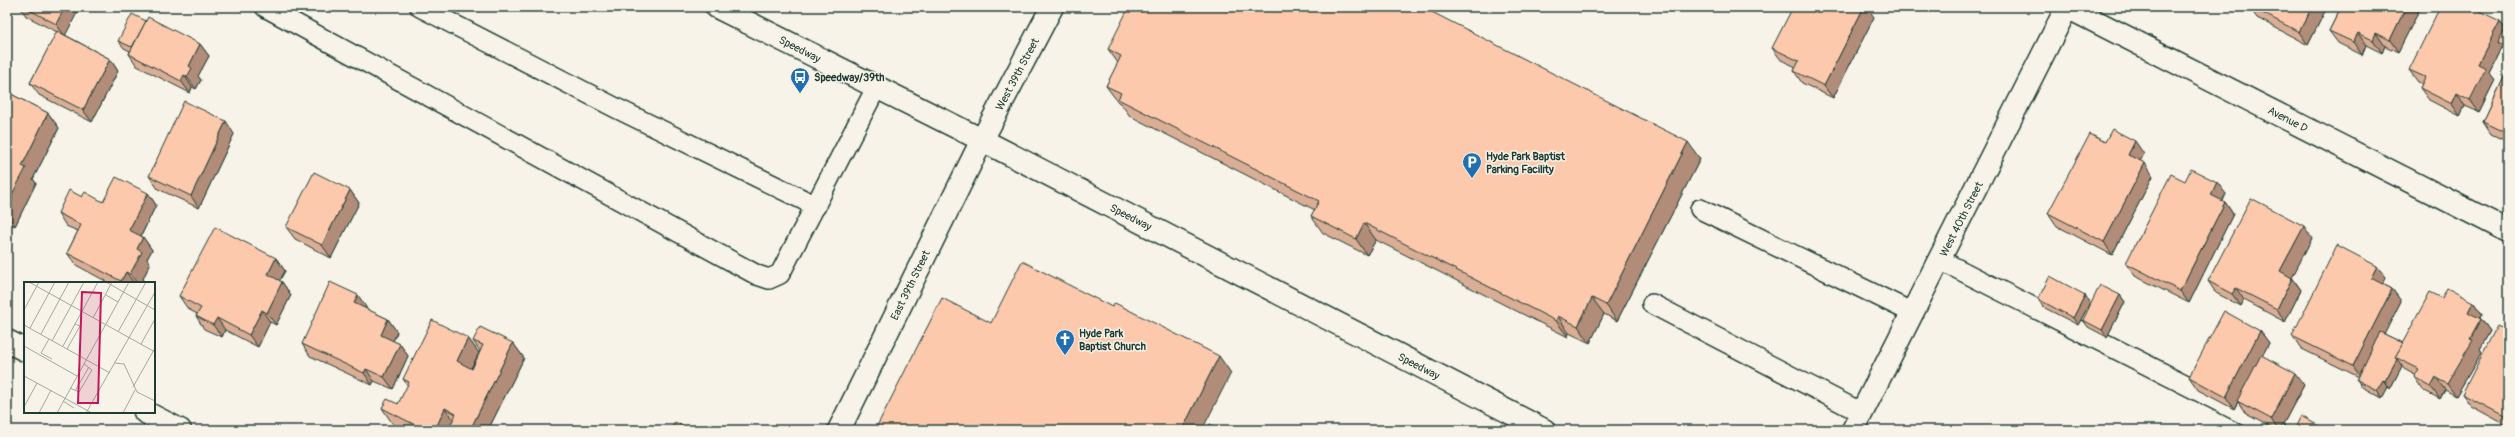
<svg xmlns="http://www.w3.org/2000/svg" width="2515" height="437" font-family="Pangolin,sans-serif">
<rect width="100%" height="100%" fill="#f7f3e8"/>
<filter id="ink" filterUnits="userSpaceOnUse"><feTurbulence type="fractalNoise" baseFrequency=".025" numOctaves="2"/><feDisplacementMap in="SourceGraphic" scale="8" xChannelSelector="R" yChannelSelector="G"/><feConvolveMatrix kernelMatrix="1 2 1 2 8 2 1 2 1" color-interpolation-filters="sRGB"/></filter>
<g filter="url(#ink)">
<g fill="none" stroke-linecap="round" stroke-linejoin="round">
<g stroke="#1f3d34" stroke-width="22">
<g id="lane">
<polyline points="265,7 757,275 769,279 780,274 876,88"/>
<polyline points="420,7 616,108 816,206"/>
<polyline points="1700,209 1913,313"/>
<polyline points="1940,260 2275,430"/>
<polyline points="1652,304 1862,413"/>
</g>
</g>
<g stroke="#1f3d34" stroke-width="25">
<g id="street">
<polyline points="2067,7 2508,231"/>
<polyline points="7,341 25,350"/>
<polyline points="145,412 180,430"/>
<polyline points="839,430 982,140 1052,7"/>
<polyline points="1853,430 2067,7"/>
</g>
</g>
<g stroke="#1f3d34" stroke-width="25">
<polyline id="secondary" points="717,7 982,140 1544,430"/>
</g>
<use href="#lane" stroke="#f7f3e8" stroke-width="19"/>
<use href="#street" stroke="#f7f3e8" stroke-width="22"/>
<use href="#secondary" stroke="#f7f3e8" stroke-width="22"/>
</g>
<g fill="#daad95" stroke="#1f3d34">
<polygon points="20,7 80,7 65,35 110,59 118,71 92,122 39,95 30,83 57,32 26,16"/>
<polygon points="2249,7 2327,7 2308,45 2257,18"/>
<polygon points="2341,7 2421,7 2398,52 2385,46 2382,53 2366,45 2362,55 2338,43 2329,31"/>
<polygon points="1874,17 1833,98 1802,83 1794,71 1796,67 1781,60 1772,48"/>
<polygon points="146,21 200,44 209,56 198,76 201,80 196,89 192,87 190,93 137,66 129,54 130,51 124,48 118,41"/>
<polygon points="2500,21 2505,29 2508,24 2508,53 2503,50 2501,48 2489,72 2495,80 2479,112 2465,106 2460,116 2429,100 2420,88 2422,84 2418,82 2409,70"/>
<polygon points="1108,49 1700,159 1617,321 1604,314 1590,343 1569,333 1568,337 1376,240 1367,255 1323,233 1311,216 1315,210 1130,116 1121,104 1118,102 1106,86 1118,63"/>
<polygon points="2508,69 2508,142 2491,134 2483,122"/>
<polygon points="7,92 48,113 59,128 33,179 36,183 15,226 10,224 7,230"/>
<polygon points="234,134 199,208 158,189 149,176"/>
<polygon points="2105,142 2144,154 2140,161 2153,176 2112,255 2057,226 2048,213"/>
<polygon points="2185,181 2226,194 2223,201 2225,202 2233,214 2189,303 2135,276 2126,263"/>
<polygon points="350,190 359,203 331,258 295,239 286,227"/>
<polygon points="148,193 156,205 141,236 143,237 152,250 147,259 150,264 141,283 109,283 76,265 67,253 78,231 66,226 58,213 82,197 103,202"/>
<polygon points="2312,238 2292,277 2301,290 2285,322 2244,300 2241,306 2216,293 2208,281"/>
<polygon points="276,258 285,271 279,281 282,282 291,295 276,325 270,322 258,347 225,330 222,337 204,329 196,316 197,314 188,309 179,296"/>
<polygon points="2386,278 2383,284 2392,289 2401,301 2384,334 2403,343 2442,298 2473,302 2482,314 2480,318 2481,319 2490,331 2480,349 2482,352 2456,396 2445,390 2440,399 2423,390 2414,377 2415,375 2404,369 2402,366 2390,389 2388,387 2382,398 2362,387 2357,380 2359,377 2300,348 2292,336"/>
<polygon points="2085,295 2090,303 2078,325 2043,307 2038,299"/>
<polygon points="2120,295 2125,302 2107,337 2088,327 2083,320"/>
<polygon points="366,307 366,309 388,319 397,332 393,341 400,344 408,356 393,389 374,381 372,385 310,356 302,344"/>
<polygon points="2260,331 2269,343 2262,356 2304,385 2280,430 2276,430 2246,414 2238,402 2234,409 2198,390 2189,377"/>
<polygon points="2508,331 2508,426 2471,406 2462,394"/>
<polygon points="468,338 479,353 472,369 480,351 473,341 513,343 524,358 488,430 405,430 392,423 382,408 398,404 408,386 403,379"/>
</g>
<g fill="#b18d79" stroke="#1f3d34">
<polygon points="65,7 80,7 65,36 56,24"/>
<polygon points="1864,7 1867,7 1874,17 1833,98 1824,86"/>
<polygon points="2312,7 2327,7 2308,45 2299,32"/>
<polygon points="2406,7 2421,7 2398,52 2390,40"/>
<polygon points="2500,21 2508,33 2498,43 2501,48 2489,72 2495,80 2479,112 2470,100 2478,64"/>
<polygon points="2358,33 2366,45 2362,55 2353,42"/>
<polygon points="2376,33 2385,46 2382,53 2373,40"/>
<polygon points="200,44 209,56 198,76 201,80 196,89 187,77 189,66"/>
<polygon points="110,59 118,71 92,122 83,110"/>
<polygon points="184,75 192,87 190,93 181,81"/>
<polygon points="2457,93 2465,106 2460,116 2452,104"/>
<polygon points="48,113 59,128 33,179 36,183 15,226 7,215 7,204 22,166"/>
<polygon points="226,121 234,134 199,208 191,196"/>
<polygon points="2135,141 2144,154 2137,167 2128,155"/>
<polygon points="1688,142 1700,159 1617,321 1606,305"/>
<polygon points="2145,163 2153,176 2112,255 2104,242"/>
<polygon points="2217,182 2226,194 2219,207 2211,195"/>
<polygon points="350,190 359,203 331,258 322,245"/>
<polygon points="148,193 156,205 138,242 129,230"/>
<polygon points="2225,202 2233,214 2189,303 2180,291"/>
<polygon points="7,219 10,224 7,230"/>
<polygon points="1364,223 1376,240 1367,255 1356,239"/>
<polygon points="2304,226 2312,238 2289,284 2280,271"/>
<polygon points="143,237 152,250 147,259 150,264 141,283 137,283 130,274 137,249"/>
<polygon points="276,258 285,271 276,287 268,274"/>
<polygon points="2377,266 2386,278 2380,290 2371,278"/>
<polygon points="126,272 134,283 122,283 121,281"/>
<polygon points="2292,278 2301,290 2285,322 2277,309"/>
<polygon points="282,282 291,295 276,325 267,313"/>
<polygon points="2236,288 2244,300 2241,306 2232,294"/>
<polygon points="2392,289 2401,301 2362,379 2353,366"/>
<polygon points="358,295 366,307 363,316 354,303"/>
<polygon points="2085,295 2090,303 2078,325 2073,318"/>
<polygon points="2120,295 2125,302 2107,337 2102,330"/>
<polygon points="1592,298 1604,314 1590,343 1578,326"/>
<polygon points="2473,302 2482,314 2476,324 2468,312"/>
<polygon points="262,310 270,322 258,347 249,335"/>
<polygon points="1558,316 1569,333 1568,337 1556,321"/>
<polygon points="217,318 225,330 222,337 213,325"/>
<polygon points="388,319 397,332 390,348 381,335"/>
<polygon points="2481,319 2490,331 2480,349 2482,352 2456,396 2447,384"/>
<polygon points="2260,331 2269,343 2234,409 2226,397"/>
<polygon points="468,338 479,353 467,376 457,361"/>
<polygon points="513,343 524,358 488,430 470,430"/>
<polygon points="400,344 408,356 393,389 384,377"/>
<polygon points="1219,356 1231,373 1202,430 1182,430"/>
<polygon points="2397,359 2402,366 2390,389 2385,381"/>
<polygon points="366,369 374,381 372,385 364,373"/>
<polygon points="2295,373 2304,385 2280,430 2278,430 2271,419"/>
<polygon points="2436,378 2445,390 2440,399 2431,387"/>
<polygon points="2383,380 2388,387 2382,398 2377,390"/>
<polygon points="445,408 456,423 453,430 435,430"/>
<polygon points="2319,426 2322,430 2317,430"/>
</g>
<g fill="#fdc9ad" stroke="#1f3d34">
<polygon points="24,7 65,7 56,24"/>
<polygon points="1129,7 1422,7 1688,142 1606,305 1592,298 1578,326 1558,316 1556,321 1364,223 1356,239 1311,216 1319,201 1118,99 1121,93 1106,86 1121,56 1108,49"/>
<polygon points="1793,7 1864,7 1824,86 1794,71 1799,61 1772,48"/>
<polygon points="2251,7 2312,7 2299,32"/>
<polygon points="2341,7 2406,7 2390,40 2376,33 2373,40 2358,33 2353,42 2329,31"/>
<polygon points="2440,7 2471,7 2500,21 2478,64 2486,68 2470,100 2457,93 2452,104 2420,88 2425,77 2409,70"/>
<polygon points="132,14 146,21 132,47 118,41"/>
<polygon points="148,17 200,44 189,66 192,68 187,77 184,75 181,81 129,54"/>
<polygon points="2508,24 2508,48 2498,43"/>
<polygon points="57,31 110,59 83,110 30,83"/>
<polygon points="2508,69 2508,134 2483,122"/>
<polygon points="7,92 48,113 22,166 26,168 7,204"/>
<polygon points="184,101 226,121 191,196 149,176"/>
<polygon points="2112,129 2135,141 2128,155 2145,163 2104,242 2048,213 2090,134 2105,142"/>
<polygon points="2191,169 2217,182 2211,195 2225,202 2180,291 2126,263 2171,174 2185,181"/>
<polygon points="314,172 350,190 322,245 286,227"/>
<polygon points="116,177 148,193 129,230 143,237 137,249 142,252 130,274 126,272 121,281 67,253 81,225 58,213 69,190 82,197 85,192 103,202"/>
<polygon points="2251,198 2304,226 2280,271 2292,278 2277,309 2236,288 2232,294 2208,281"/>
<polygon points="215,227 276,258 268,274 282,282 267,313 262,310 249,335 217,318 213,325 196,316 201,308 179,296"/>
<polygon points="2337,245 2377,266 2371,278 2392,289 2353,366 2292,336"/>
<polygon points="1022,261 1112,307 1115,303 1219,356 1182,430 875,430 942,298 991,323"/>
<polygon points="2050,276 2085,295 2073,318 2038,299"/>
<polygon points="330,282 358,295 354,303 388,319 381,335 400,344 384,377 366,369 364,373 302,344"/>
<polygon points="2100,285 2120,295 2102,330 2083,320"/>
<polygon points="2447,288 2473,302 2468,312 2481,319 2470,339 2473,340 2447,384 2436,378 2431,387 2414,377 2419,369 2395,357 2430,292 2442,298"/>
<polygon points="2224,311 2260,331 2226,397 2189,377"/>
<polygon points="432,320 468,338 457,361 472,369 483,345 473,341 480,327 513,343 470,430 448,430 456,414 445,408 435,430 425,430 382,408 387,399 398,404 409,382 403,379"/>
<polygon points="2497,326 2508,331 2508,418 2462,394"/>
<polygon points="2380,332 2403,343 2395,357 2397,359 2385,381 2383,380 2377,390 2357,380"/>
<polygon points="2261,355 2295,373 2271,419 2237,401"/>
<polygon points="2301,416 2319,426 2317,430 2294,430"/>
<polygon points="675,422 691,430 671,430"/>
<polygon points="1210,424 1221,430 1207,430"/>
</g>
</g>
<defs>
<g id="bus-pin" transform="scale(1)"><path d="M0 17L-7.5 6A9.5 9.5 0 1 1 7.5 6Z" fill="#1f6fb2" stroke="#f7f3e8"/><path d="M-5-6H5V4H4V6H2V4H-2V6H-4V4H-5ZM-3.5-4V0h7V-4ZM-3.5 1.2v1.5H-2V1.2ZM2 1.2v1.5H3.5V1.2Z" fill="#fff"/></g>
<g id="parking-pin" transform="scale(1)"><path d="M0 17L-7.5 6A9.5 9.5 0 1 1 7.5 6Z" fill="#1f6fb2" stroke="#f7f3e8"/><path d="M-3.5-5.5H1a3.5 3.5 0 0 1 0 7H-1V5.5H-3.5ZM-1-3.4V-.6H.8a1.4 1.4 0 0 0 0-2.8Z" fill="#fff"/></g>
<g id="church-pin" transform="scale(1)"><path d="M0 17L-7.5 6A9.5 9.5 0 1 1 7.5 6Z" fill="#1f6fb2" stroke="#f7f3e8"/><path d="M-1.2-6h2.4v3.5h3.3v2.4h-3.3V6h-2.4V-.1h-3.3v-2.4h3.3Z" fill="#fff"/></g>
</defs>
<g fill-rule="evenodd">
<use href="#bus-pin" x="800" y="77"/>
<use href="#parking-pin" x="1472" y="162"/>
<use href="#church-pin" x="1065" y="339"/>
</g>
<g text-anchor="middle" stroke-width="3" stroke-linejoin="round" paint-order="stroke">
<g font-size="11" fill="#1f3d34" stroke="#f7f3e8">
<text transform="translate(800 49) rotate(27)" y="4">Speedway</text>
<text transform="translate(1017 74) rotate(-62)" y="4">West 39th Street</text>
<text transform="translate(2288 119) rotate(27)" y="4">Avenue D</text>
<text transform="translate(1131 217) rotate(27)" y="4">Speedway</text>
<text transform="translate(1961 219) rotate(-63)" y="4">West 40th Street</text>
<text transform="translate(910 285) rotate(-64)" y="4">East 39th Street</text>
<text transform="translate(1419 366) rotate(27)" y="4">Speedway</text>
</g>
<g font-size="11" font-weight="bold" fill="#1f3d34" stroke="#f7f3e8" text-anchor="start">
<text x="814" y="81">Speedway/39th</text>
<text x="1486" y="160">Hyde Park Baptist<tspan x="1486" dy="13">Parking Facility</tspan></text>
<text x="1079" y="337">Hyde Park<tspan x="1079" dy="13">Baptist Church</tspan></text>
</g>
</g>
<g transform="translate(24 282)">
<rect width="131" height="131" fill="#f7f3e8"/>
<path fill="none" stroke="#a1aaa0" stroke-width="1" d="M5,0L131,70M82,0L131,28M82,13L94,20M0,28L15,0M69,36L88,0M0,43L86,91M6,46L31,0M94,50L122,0M17,52L45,0M25,57L17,71L28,77M28,59L60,0M117,62L131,37M0,64L53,94M39,64L74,0M43,67L56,44L51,42M91,81L100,82L113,110L131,119M0,94L68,131M109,105L131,66M46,106L55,110L68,88L60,82M51,109L65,85M39,119L50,126M0,125L13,101M15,131L27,108M33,131L105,0M62,131L131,10M99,131L111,108"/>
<path fill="#c2185b" fill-opacity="0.15" stroke="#c2185b" stroke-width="2" d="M58,10L77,11L74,121H54Z"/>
<rect width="131" height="131" fill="none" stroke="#1f3d34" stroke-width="2"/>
</g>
<rect width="2515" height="437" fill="none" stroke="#f7f3e8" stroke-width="24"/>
<rect x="12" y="12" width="2491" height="413" fill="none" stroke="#1f3d34" stroke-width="1.5" filter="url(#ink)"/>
</svg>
